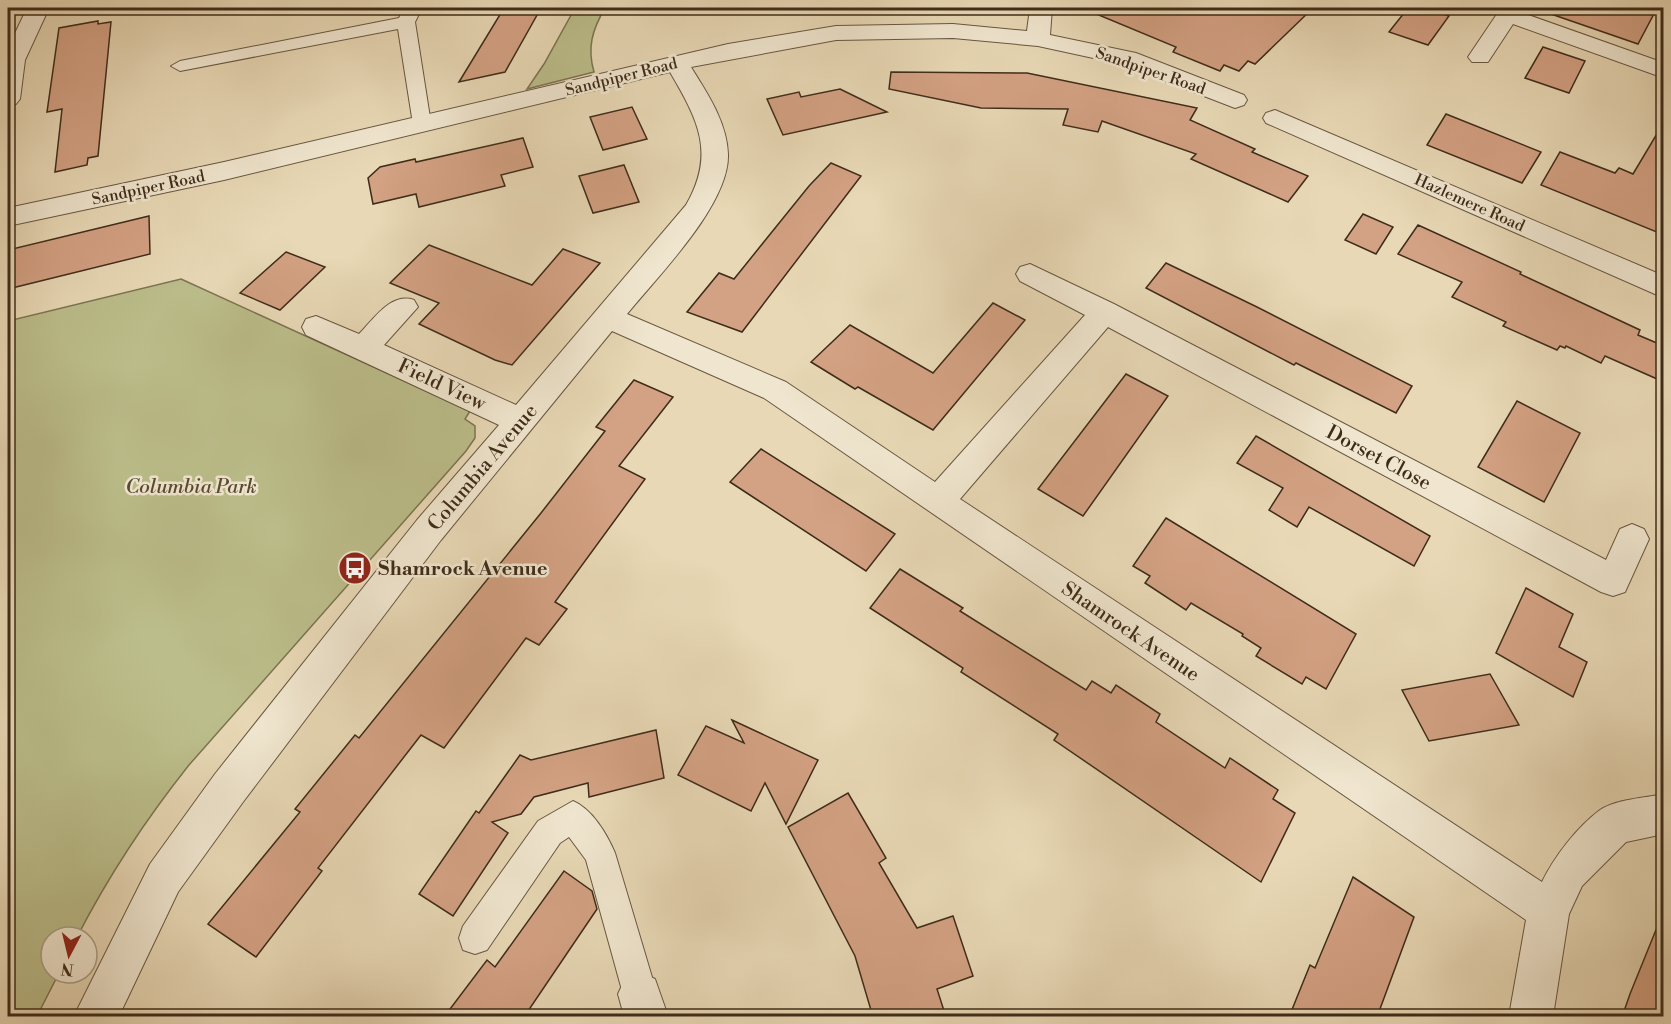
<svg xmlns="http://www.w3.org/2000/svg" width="1671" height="1024" font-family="'Libre Bodoni',serif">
<rect width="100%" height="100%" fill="#e8d8b5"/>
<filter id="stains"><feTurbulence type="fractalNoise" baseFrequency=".00333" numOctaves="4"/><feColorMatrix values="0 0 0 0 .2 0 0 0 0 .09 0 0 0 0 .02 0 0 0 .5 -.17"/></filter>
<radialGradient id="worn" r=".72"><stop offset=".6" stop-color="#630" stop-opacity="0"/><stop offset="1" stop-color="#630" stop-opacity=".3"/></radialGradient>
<g fill="#bbbd8a" stroke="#7c7452" stroke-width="1.5">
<path d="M575,8H605C592,30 587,48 594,72L527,89L544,64Z"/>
<path d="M181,279L470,411L465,419L475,426V438L466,451L189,765C146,819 109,875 77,937H51V973H59L37,1016H8V321Z"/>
</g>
<g fill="#d3a183" stroke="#3e2c1a" stroke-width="1.5">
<polygon points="504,8 541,8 505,72 459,82"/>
<polygon points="1082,8 1313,8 1255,64 1248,61 1239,71 1224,65 1220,71 1173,52 1176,47"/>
<polygon points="1408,8 1424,8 1449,16 1428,45 1389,32"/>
<polygon points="1549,8 1657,8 1638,44 1548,13"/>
<polygon points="98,21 98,24 111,22 98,156 88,158 87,165 55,172 62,109 47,112 59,28"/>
<polygon points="1543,47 1585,61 1569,93 1525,78"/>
<polygon points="891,72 1027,73 1197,108 1190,120 1255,149 1252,152 1308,176 1288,202 1191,159 1196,154 1102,121 1098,132 1063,125 1068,109 981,108 889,89"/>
<polygon points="840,89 887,112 783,135 767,99 799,92 801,97"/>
<polygon points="632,107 647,139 603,150 590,117"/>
<polygon points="1446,114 1541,152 1522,183 1427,145"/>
<polygon points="1664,122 1664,235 1541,185 1560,152 1615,173 1619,168 1633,174"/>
<polygon points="523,138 533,167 501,175 505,186 419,207 416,194 373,204 368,178 380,167 415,159 416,162"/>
<polygon points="831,163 861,176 742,332 687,312 719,273 734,279 809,186"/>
<polygon points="624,165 639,202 593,213 579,176"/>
<polygon points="1363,214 1393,227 1376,254 1345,240"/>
<polygon points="149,216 150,254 8,289 8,250"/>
<polygon points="1418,225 1521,272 1520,274 1640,330 1638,335 1664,346 1664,382 1605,356 1601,363 1566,346 1565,348 1560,346 1557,350 1503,326 1506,322 1452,297 1462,282 1398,254"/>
<polygon points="429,245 532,285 563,249 600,263 512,365 495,360 419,324 439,303 390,283"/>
<polygon points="286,252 325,267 280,310 240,293"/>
<polygon points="1166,263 1257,307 1412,386 1396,413 1296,363 1294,365 1146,288"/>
<polygon points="993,303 1025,320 933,430 858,387 855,389 811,362 850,325 933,373"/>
<polygon points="1126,374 1168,396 1083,516 1038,489"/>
<polygon points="634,380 673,397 619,466 645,479 555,602 567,609 539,645 526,638 444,748 421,735 318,868 322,871 256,957 208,924 300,812 295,809 355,735 359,738 541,513 605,431 596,427"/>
<polygon points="1517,401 1580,433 1544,502 1478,467"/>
<polygon points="1256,436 1430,536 1414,566 1309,507 1297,527 1269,510 1283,488 1237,463"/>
<polygon points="761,449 895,534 866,571 730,482"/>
<polygon points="1166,518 1356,634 1326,689 1306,677 1302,684 1256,656 1261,648 1242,636 1243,634 1191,603 1186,610 1145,583 1150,576 1133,566"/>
<polygon points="900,569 963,608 960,611 1086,690 1092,681 1111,693 1116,685 1160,714 1156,722 1225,768 1230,758 1278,790 1273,799 1295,813 1261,882 1054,740 1058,734 961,672 963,668 870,608"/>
<polygon points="1526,588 1573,614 1559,647 1587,662 1573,697 1496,653"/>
<polygon points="1490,674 1519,725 1429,741 1402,690"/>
<polygon points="732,720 818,760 786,824 765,783 751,811 678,775 706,726 744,743"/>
<polygon points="656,730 664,778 589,797 588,783 534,797 521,814 492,822 508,833 453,916 419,894 476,811 479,813 520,755 531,760"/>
<polygon points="848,793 886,858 879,863 917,928 953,916 973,976 937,989 946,1017 873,1017 855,956 788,827"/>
<polygon points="564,871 592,891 597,909 524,1017 444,1017 487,960 495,967"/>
<polygon points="1353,877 1414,917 1377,1017 1289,1017 1310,965 1315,968"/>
<polygon points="1662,915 1664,1017 1622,1017 1630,994"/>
</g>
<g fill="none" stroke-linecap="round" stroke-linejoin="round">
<g stroke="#685741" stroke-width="2">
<g id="lane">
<polygon points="404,8 422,8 415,22 431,124 429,128 415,128 413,124 398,29 180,71 171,66 180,61 399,18"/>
<path d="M573,801C592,809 607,834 615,853L657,994L652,1006L640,1011L628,1006L623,994L586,860L569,837L560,843L487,950L475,954L463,950L459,938L463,926L538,821Z"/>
</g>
</g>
<g stroke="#685741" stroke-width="2">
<g id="street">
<polygon points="27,8 49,8 25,60 20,99 16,104 8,106 8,48"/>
<path d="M1030,8H1052L1050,35L1136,53L1244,95L1247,100L1244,105L1235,108L1121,64L1038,46L953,38L836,40L691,67C707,93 727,122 728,154C730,204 658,276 627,314L786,382L935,482L1085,315L1020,281L1016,274L1020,267L1030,264L1114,304L1606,560L1620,529L1632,524L1644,529L1649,539L1625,592L1613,596L1601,592L1108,327L960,499L1542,882C1554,857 1577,827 1600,810C1617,799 1644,798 1664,794V834L1626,842L1582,886L1569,914L1553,1016H1509L1526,920L764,398L612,331L441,540L243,802L178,892L119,1016H74L150,864L215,774L417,520L499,425L306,335L302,327L306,319L316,316L359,334C374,319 391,292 414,300L418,307L384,345L516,405L686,205C716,153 698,120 670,72L224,180L8,226V208L224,162L728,44L836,26L953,24L1027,31Z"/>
<polygon points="1501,8 1523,8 1520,12 1664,63 1664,78 1513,24 1488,62 1472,62 1468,57"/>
<polygon points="1275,110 1664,276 1664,298 1266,123 1263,118 1266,113"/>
<polygon points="640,972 655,979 668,1016 624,1016 618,994 625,979"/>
</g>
</g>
<use href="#lane" fill="#f0e6cf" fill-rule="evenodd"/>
<use href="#street" fill="#f0e6cf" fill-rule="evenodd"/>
</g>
<defs>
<g id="bus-disc" transform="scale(1.725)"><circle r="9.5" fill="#8f2418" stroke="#f0e6cf"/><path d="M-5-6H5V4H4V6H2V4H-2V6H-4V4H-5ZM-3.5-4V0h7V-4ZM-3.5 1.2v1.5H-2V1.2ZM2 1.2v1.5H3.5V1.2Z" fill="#fff"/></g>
</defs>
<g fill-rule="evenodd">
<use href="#bus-disc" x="355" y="568"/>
</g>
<g text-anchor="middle" stroke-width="5" stroke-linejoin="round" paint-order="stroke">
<g font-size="16" fill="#3e2c1a" stroke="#f0e6cf">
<text transform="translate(1151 70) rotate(19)" y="6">Sandpiper Road</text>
<text transform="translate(621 76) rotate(-14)" y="6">Sandpiper Road</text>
<text transform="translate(148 187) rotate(-12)" y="6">Sandpiper Road</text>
<text transform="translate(1470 202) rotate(24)" y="6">Hazlemere Road</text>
</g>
<g font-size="20" fill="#3e2c1a" stroke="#f0e6cf">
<text transform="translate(442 384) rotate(25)" y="7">Field View</text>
<text transform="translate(1379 457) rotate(28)" y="7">Dorset Close</text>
<text transform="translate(482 467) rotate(-50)" y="7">Columbia Avenue</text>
<text transform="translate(1131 631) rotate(34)" y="7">Shamrock Avenue</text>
</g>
<g font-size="20" font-style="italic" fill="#574930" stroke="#f0e6cf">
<text x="191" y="493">Columbia Park</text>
</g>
<g font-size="20" font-weight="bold" fill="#3e2c1a" stroke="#f0e6cf" text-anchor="start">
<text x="378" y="575">Shamrock Avenue</text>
</g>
</g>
<rect width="1671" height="1024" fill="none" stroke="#e8d8b5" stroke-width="30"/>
<rect x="9" y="9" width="1653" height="1006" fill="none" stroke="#3e2c1a" stroke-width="3"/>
<rect x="15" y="15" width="1641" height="994" fill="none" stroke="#3e2c1a" stroke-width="1.5"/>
<g transform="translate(69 955) rotate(187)"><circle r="28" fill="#f0e6cf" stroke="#a99c87" stroke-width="1.5"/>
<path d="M0-4.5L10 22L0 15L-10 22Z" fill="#8f2418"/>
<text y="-9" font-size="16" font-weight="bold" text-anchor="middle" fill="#3e2c1a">N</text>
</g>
<rect width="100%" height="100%" filter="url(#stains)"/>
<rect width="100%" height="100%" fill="url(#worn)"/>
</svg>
